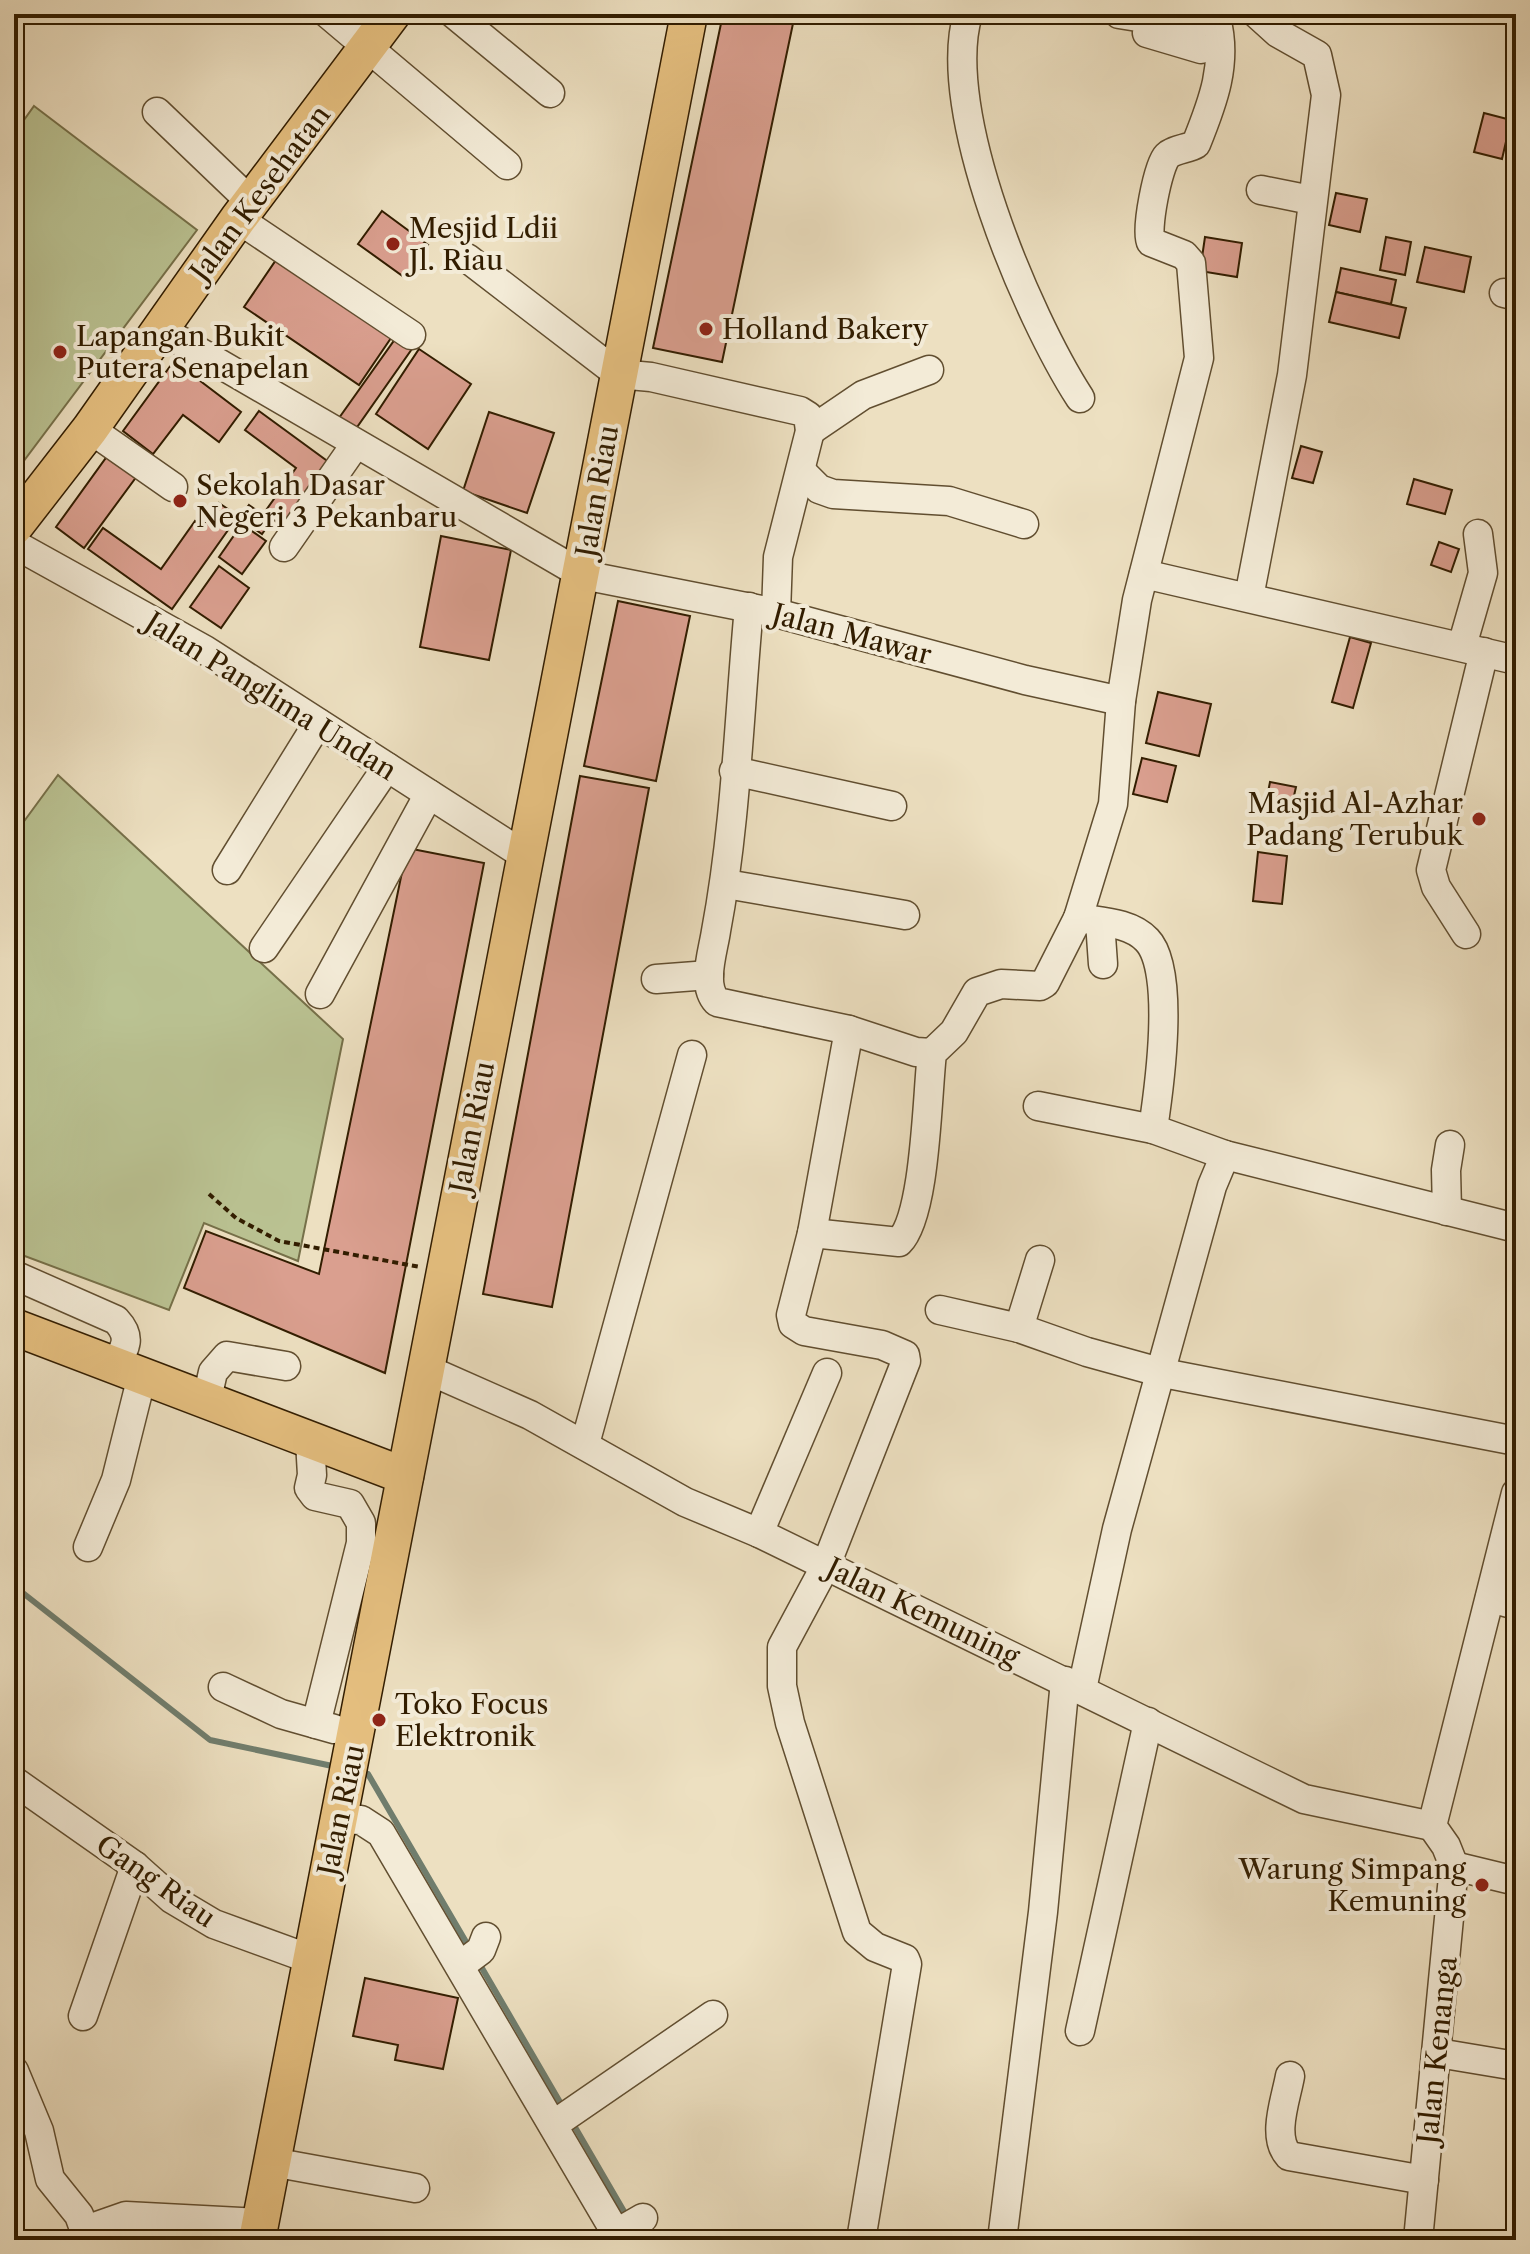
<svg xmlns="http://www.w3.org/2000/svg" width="1530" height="2254" font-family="'Libre Caslon Text',serif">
<rect width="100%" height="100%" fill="#ede0c1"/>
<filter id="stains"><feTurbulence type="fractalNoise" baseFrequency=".0025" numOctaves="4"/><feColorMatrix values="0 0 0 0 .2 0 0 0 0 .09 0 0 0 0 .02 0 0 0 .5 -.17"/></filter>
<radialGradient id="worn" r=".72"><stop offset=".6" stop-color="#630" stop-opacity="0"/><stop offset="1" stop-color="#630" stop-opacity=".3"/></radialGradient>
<g fill="#bac292" stroke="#767049" stroke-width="2">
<polygon points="34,106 197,230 14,474 14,134"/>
<polygon points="58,775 343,1039 298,1261 204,1223 169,1310 14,1252 14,835"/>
</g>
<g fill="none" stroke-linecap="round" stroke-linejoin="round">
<g stroke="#707d6d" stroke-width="6">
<polyline points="14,1586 210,1740 337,1767"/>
<polyline points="360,1772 368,1774 469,1947"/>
<polyline points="479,1963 564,2109"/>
<polyline points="572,2122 629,2220"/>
</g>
</g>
<g fill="#da9f8f" stroke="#321d00" stroke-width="2">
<polygon points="723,14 795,14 722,362 653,348"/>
<polygon points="1484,113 1511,120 1502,159 1474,152"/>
<polygon points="1336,193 1367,199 1360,232 1329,225"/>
<polygon points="382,211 428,245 404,277 358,244"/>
<polygon points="1205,237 1242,243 1237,277 1200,271"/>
<polygon points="1386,237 1411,242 1405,275 1380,270"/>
<polygon points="1425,247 1471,257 1464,292 1417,282"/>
<polygon points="276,260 391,338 359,385 244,307"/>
<polygon points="1341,268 1396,280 1391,304 1336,292"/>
<polygon points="1336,292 1406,308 1399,338 1329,322"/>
<polygon points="398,335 414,346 355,430 339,418"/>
<polygon points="419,349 471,384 428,449 376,414"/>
<polygon points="174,361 241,412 219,442 183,415 153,454 123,431"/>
<polygon points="259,411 330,463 284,527 264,513 296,468 245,430"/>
<polygon points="489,412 554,433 527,513 463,491"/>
<polygon points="1301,446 1322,452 1313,483 1292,478"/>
<polygon points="108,455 137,476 84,548 56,527"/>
<polygon points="1414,479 1452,490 1445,514 1407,504"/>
<polygon points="219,503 238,516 172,609 88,549 103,528 161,569 195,521 202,527"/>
<polygon points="249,505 271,521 262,534 239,518"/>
<polygon points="242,524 266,541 242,574 219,557"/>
<polygon points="441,536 511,550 489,660 420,647"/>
<polygon points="1439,542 1459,549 1451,572 1431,565"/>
<polygon points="219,566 249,588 221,628 190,607"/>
<polygon points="618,601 690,616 656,781 584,766"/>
<polygon points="1350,637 1371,643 1353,708 1332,702"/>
<polygon points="1158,692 1211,704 1199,756 1146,743"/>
<polygon points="1142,758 1176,766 1167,802 1133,794"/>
<polygon points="580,776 649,788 552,1307 483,1294"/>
<polygon points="1270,782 1296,787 1290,813 1265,808"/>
<polygon points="407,848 484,863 385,1373 184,1288 206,1231 319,1274"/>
<polygon points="1258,852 1287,856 1282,904 1253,901"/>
<polygon points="365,1978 458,1998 443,2069 395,2060 398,2045 353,2036"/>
</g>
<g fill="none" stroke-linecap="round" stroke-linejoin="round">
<g stroke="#614e30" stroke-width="31">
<g id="minor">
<polyline points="328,14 507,165"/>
<polyline points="454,14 550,93"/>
<path d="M968,14C939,110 1027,316 1080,398"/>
<polyline points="1119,14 1194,26 1219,14"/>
<polyline points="1147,33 1201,49"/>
<polyline points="157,112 252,203"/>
<polyline points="1261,190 1311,200"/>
<polyline points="238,219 411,335"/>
<polyline points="467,258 618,374 651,377 800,411 808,416 810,431 778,557 776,613"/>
<polyline points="1504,293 1516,296"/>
<polyline points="160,329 583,575 776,613 1025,680 1121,701"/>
<polyline points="90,429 173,487"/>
<polyline points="810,431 863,395 929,370"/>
<polyline points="801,471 819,489 833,494 949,501 1024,524"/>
<polyline points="14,544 205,650 524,855"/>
<polyline points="284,547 355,445"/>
<polyline points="1144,574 1516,660"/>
<polyline points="1249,597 1292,375 1326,95 1317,55 1278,33 1257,14"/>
<path d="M749,607C739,715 736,825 716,931C713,952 701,985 717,1002L849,1030L916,1052L932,1053"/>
<polyline points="1462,646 1483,573 1478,534"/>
<polyline points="734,771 892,806"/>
<polyline points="227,870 318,723"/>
<polyline points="726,884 905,915"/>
<path d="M1078,918C1100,922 1130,922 1147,940C1176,970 1159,1089 1153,1129L1225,1155L1516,1228"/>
<polyline points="1100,922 1103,964"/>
<polyline points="1466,934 1436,887 1431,870 1484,652"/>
<polyline points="264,948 387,767"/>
<polyline points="656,979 709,975"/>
<polyline points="320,994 429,794"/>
<polyline points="849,1030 812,1233 791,1315 793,1324 804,1331 882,1345 905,1355 906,1361 826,1565 782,1647 782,1686 790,1723 857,1932 875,1947 905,1959 907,1964 861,2240"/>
<polyline points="1038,1106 1153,1129"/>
<polyline points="1447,1211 1446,1170 1450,1145"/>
<path d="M812,1233L899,1242C926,1216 927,1094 932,1053L954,1032L977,992L1001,984L1040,986L1045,983L1078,918L1113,804L1121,701L1137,600L1199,358L1191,263L1184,255L1151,242C1145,232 1158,165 1167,156C1174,149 1188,149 1196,144C1213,102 1228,63 1216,18"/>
<polyline points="1040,1260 1019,1328 1087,1352 1163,1373 1516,1441"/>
<path d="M14,1275L116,1320C132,1337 126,1347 115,1365"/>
<polyline points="940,1310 1019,1328"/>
<polyline points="426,1369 530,1415 685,1502 759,1533 1304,1799 1432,1826"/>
<polyline points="206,1403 213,1372 227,1356 286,1366"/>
<polyline points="310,1441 312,1475 309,1488 315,1496 350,1504 361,1523 361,1543 316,1724"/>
<polyline points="585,1444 692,1055"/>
<polyline points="759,1533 827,1373"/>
<polyline points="88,1547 116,1480 142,1376"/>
<polyline points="1490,1598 1516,1605"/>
<polyline points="223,1687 281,1714 334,1729"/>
<polyline points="1082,1689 1117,1529 1212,1186 1225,1155"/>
<polyline points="14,1781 135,1866 172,1899 214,1924 310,1959"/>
<polyline points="337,1819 361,1820 381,1833 620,2240"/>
<polyline points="1454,1866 1516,1881"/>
<polyline points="461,1965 481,1950 486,1937"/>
<polyline points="83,2016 135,1866"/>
<polyline points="1080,2031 1148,1722"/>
<polyline points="1438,2053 1516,2066"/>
<polyline points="14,2071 39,2131 50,2179 79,2215 88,2240"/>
<path d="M1290,2076C1286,2099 1271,2137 1289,2156L1424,2180"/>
<polyline points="553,2125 713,2015"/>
<polyline points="272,2162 415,2188"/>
<polyline points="86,2230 126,2216 260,2223"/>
<polyline points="617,2233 643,2218"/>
<polyline points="1002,2240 1043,1912 1065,1681"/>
<polyline points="1418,2240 1454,1866 1446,1846 1432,1826 1516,1493"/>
</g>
</g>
<g stroke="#321d00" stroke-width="39">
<g id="major">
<polyline points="14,527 90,429 238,219 392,14"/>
<polyline points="14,1327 405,1476"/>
<polyline points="257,2240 689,14"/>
</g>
</g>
<polyline stroke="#321d00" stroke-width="4" stroke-dasharray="6 4" stroke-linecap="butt" points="209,1194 236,1218 279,1241 420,1267"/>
<use href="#minor" stroke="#f3ebd7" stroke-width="28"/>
<use href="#major" stroke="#e6c080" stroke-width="36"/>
</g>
<g fill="#8f2418" stroke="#f3ebd7" stroke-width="3">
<circle cx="393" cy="244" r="8"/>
<circle cx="706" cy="329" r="8"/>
<circle cx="60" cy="352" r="8"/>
<circle cx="180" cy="501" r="8"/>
<circle cx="1479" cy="819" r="8"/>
<circle cx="379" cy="1720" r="8"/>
<circle cx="1482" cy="1885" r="8"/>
</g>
<g text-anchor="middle" stroke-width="8" stroke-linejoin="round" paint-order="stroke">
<g font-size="28" fill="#321d00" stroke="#f3ebd7">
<text transform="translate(260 193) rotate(-53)" y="10">Jalan Kesehatan</text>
<text transform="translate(597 491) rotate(-80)" y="10">Jalan Riau</text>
<text transform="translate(852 634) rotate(15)" y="10">Jalan Mawar</text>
<text transform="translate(271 696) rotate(32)" y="10">Jalan Panglima Undan</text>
<text transform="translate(472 1127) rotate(-79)" y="10">Jalan Riau</text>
<text transform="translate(923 1612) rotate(26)" y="10">Jalan Kemuning</text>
<text transform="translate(341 1810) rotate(-78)" y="10">Jalan Riau</text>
<text transform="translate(156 1881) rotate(35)" y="10">Gang Riau</text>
<text transform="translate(1437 2050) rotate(-84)" y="10">Jalan Kenanga</text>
</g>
<g font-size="28" fill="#321d00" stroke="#f3ebd7" text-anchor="start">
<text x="409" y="238">Mesjid Ldii<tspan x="409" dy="32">Jl. Riau</tspan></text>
<text x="722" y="339">Holland Bakery</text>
<text x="76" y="346">Lapangan Bukit<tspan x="76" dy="32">Putera Senapelan</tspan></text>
<text x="196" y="495">Sekolah Dasar<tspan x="196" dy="32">Negeri 3 Pekanbaru</tspan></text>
<text x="1463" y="813" text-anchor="end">Masjid Al-Azhar<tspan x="1463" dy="32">Padang Terubuk</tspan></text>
<text x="395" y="1714">Toko Focus<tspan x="395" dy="32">Elektronik</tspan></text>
<text x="1466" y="1879" text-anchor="end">Warung Simpang<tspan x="1466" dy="32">Kemuning</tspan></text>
</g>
</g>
<rect width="1530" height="2254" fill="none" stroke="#ede0c1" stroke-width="48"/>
<rect x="16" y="16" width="1498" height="2222" fill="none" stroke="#321d00" stroke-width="4"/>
<rect x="24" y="24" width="1482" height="2206" fill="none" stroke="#321d00" stroke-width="2"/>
<rect width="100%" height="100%" filter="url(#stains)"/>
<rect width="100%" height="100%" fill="url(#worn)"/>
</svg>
